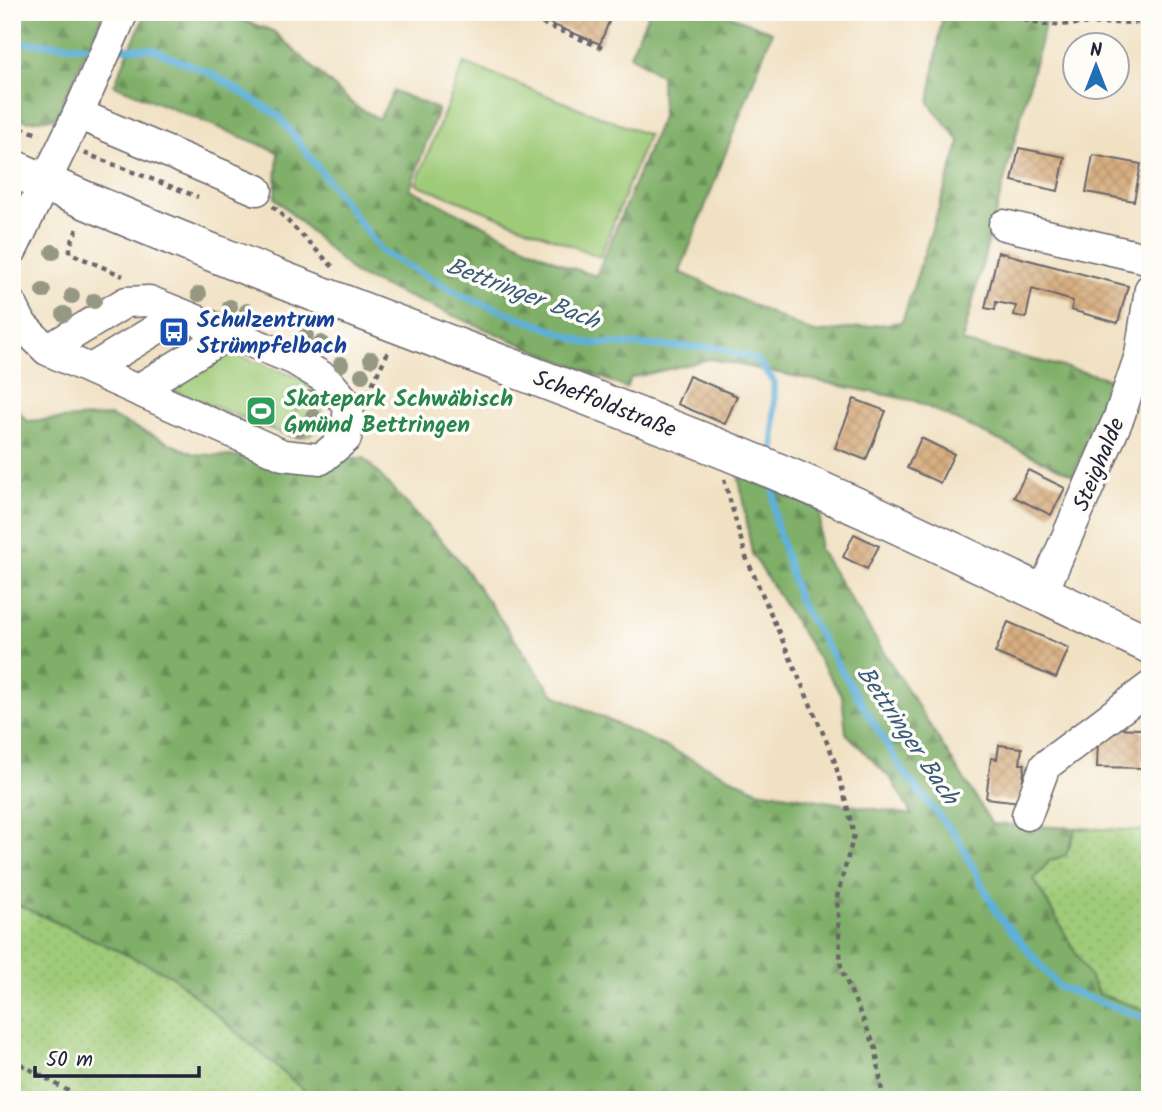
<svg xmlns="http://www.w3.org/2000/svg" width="1162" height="1112" font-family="Kalam,sans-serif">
<defs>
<pattern id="grass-dots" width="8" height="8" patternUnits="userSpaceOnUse" patternTransform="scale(1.75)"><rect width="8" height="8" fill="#9fcb78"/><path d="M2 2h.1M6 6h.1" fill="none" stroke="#89ae69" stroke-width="1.8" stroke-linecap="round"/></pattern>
<pattern id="forest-firs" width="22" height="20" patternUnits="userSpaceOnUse" patternTransform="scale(1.75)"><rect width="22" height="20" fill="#7faf68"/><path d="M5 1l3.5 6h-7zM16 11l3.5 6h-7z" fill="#688e57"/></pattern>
<pattern id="building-cross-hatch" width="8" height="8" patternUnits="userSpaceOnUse" patternTransform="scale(1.75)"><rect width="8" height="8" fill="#d7ae80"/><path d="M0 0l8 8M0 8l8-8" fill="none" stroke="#b89570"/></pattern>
</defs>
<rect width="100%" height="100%" fill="#fdfcf7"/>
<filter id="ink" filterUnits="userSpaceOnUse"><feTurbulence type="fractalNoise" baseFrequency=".0143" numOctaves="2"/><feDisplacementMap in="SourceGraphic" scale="14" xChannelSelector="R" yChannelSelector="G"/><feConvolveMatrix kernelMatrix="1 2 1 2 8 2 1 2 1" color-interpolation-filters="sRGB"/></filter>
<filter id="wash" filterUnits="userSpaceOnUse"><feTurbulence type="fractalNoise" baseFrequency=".00686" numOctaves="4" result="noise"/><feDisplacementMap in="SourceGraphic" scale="28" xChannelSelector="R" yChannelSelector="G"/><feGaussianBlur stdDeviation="1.57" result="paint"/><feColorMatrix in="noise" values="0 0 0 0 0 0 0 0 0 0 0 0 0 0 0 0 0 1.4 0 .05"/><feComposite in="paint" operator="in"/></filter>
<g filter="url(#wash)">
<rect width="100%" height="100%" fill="#f1e1c3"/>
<g fill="url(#grass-dots)" stroke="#60765a" stroke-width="2">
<path d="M308,381L322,397V425C313,437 299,440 286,435Z"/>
<polygon points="1076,828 1150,831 1150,1012 1099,994 1034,879 1049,861 1066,855"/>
<polygon points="12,902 171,975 315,1100 12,1100"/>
</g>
<g fill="url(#forest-firs)" stroke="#506852" stroke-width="2">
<polygon points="12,12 104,12 56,118 27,121 12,115"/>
<polygon points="146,12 219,12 273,31 355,106 379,119 394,91 438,109 410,189 566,266 596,276 662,117 661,76 630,55 649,12 721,12 772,32 680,272 814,333 902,322 960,142 929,103 943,12 1109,12 1048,13 962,342 1112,379 1073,475 915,401 710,359 631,378 626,388 356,275 275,198 278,152 114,85"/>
<polygon points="12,403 27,421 110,416 194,454 322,462 364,458 459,560 553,694 757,790 912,815 891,779 846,733 842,696 752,554 738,473 821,511 819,549 992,824 1076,828 1066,855 1049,861 1034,879 1099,994 1150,1012 1150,1100 315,1100 171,975 12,902"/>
</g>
<g fill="#9fcb78" stroke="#60765a" stroke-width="2">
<polygon points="464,63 648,135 600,257 416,184"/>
<polygon points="228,352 308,381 286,435 167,388"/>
</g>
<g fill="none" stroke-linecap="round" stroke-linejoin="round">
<g stroke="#5db0d9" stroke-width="7">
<polyline points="12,42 98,47"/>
<polyline points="117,48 152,49 214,75 279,116 382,252 463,296 587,343 718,348 757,360 774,382 774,460"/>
<polyline points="774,483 775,520 799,601 904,773 959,840 998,915 1059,987 1150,1020"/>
</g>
</g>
<g id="blocks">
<g fill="url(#building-cross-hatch)">
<polygon points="522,12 613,12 600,44"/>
<polygon points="1019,148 1065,157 1058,191 1012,181"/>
<polygon points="1093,155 1141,164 1134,201 1086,192"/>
<polygon points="998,252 1128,286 1118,323 1071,310 1073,301 1032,289 1026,318 1014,315 1016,306 996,302 995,310 985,308"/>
<polygon points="689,376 737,396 725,424 677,404"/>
<polygon points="854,399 886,411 866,460 835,448"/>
<polygon points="921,438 954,454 940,483 907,468"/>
<polygon points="1028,470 1065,488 1051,515 1014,497"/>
<polygon points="854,534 879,546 867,569 843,557"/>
<polygon points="1008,622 1069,648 1056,678 995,653"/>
<polygon points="1111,728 1142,729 1142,768 1097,767 1098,739"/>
<polygon points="999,745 1022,748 1020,764 1025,764 1020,802 986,798 991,758 997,759"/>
</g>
</g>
</g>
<g filter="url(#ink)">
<use href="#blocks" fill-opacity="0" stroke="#6a656b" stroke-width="2"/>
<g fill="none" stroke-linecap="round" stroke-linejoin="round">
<g stroke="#6a656b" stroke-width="33">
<g id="minor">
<polyline points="123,12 78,114 257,190"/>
<polyline points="1004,225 1150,259"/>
<polyline points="12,250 78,114"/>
<polyline points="12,305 22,325 47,350 283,455 321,459 346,438 349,406 326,379 293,359 149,301 126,302 47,350"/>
<polyline points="91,369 181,314"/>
<polyline points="137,390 230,333"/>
<polyline points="1042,594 1119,417 1140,355 1150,289"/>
<polyline points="1027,815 1045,766 1150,687"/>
</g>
</g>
<g stroke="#6a656b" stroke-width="40">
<path id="major" d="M12,168C250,275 497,358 739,456C878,512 1014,581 1150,645"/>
</g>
<g stroke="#6a656b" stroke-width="4.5" stroke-dasharray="5 5" stroke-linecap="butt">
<polyline points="514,12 605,49"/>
<polyline points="995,12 1043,25 1150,22"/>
<polyline points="12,124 40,135"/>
<polyline points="84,153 198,197"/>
<polyline points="273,206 333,267"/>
<polyline points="77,229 70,246 70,253 123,276"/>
<polyline points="368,393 389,350"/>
<polyline points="724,479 746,557 833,756 846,802 854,835 837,897 841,969 876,1049 883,1100"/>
<polyline points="12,1059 84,1100"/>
</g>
<use href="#minor" stroke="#fff" stroke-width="30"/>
<use href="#major" stroke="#fff" stroke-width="37"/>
</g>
<g fill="#979884">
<circle cx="53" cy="252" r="8"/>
<circle cx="43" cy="291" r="8"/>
<circle cx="199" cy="294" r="8"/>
<circle cx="72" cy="296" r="8"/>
<circle cx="94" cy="301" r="8"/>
<circle cx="230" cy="307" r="8"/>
<circle cx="247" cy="311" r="8"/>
<circle cx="64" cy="314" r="8"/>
<circle cx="306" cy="336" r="8"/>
<circle cx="321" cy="343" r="8"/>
<circle cx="371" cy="359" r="8"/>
<circle cx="341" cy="364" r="8"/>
<circle cx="362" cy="375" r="8"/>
<circle cx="311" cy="398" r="8"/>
<circle cx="313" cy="416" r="8"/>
<circle cx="299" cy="429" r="8"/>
</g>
</g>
<defs>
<g id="bus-square" transform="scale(1.575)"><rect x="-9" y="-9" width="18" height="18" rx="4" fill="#1a4fb4" stroke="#fdfcf7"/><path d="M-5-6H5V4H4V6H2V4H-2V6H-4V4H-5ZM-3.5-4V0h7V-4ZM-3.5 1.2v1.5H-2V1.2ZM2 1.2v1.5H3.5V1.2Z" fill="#fff"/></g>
<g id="stadium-square" transform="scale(1.575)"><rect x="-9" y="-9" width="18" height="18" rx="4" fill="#2e9e5b" stroke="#fdfcf7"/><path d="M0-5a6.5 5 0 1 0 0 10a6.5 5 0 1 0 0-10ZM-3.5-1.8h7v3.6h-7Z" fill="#fff"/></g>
</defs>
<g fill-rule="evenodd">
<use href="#bus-square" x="174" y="332"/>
<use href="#stadium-square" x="261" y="411"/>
</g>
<g text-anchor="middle" stroke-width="7" stroke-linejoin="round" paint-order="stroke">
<g font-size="23" font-weight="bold" fill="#164399" stroke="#fdfcf7" text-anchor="start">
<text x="197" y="327">Schulzentrum<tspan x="197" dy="26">Strümpfelbach</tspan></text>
</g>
<g font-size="23" font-weight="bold" fill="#27864d" stroke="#fdfcf7" text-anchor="start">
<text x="284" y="406">Skatepark Schwäbisch<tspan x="284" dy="26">Gmünd Bettringen</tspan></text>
</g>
<g font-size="23" fill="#22223b" stroke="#fdfcf7">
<text transform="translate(605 403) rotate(21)" y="8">Scheffoldstraße</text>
<text transform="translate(1098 464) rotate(-67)" y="8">Steighalde</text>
</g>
<g font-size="24" font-style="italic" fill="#3a5b7a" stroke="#fdfcf7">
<text transform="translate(523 293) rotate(21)" y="8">Bettringer Bach</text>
<text transform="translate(908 735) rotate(56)" y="8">Bettringer Bach</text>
</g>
</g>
<rect width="1162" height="1112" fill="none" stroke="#fdfcf7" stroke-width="42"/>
<g transform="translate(1096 66)"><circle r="33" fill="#fdfcf7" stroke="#a5a5ac" stroke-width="2"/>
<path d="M0-5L12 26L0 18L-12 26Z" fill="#1f6fb2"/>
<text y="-10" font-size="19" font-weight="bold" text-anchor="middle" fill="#22223b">N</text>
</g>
<path d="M35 1066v10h164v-10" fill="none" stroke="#22223b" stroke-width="3.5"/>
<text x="46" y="1066" font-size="21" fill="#22223b" stroke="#fdfcf7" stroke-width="5" paint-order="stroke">50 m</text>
</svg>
